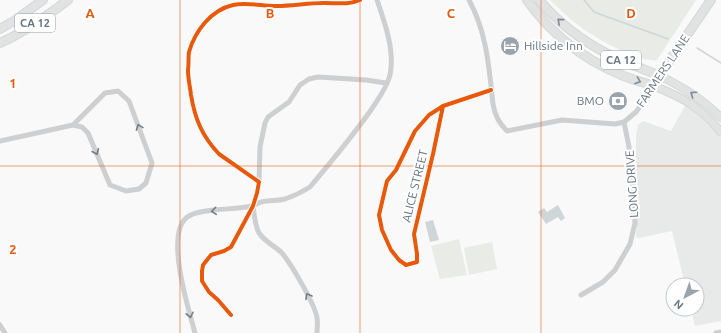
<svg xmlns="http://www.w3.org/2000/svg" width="721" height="333" font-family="Ubuntu,sans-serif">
<rect width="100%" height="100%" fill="#f9f9f9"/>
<polygon fill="#e8e9e9" points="686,104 721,137 721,321 695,326 691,309 697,309 697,285 685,285 672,231 639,238 636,237 638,199 636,157 636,135 638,125 643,121 671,131"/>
<g fill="#e8ebe6">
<path d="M550,0H696L657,60C641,64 591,36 578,25C568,18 559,8 550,0Z"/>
<polygon points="459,239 467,275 440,279 431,246"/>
<polygon points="492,242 497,269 469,275 464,248"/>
</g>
<g fill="#ced6d9">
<polygon points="558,205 565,218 561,221 558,217 546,224 538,212 544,208 547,212"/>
<polygon points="433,220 439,240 430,242 425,222"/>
</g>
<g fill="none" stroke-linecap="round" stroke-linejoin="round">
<g stroke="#ced6d9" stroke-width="1.5">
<polyline points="584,0 594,12 668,39"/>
<polyline points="697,48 721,63"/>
</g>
<g stroke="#d5d6d7" stroke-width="9">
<g id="secondary">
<path d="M660,76C683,87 703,99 721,118"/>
<path d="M654,86C686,99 698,106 721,132"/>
</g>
</g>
<g stroke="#d5d6d7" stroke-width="10">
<g id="primary">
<path d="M527,0C549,32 583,59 619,74C630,79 642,82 654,86L670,60L711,0"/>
<path d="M539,0C557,21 581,40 606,53C623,62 642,68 660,76"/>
<polyline points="0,29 14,21 43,0"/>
<path d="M0,43C25,32 47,16 68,0"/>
</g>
</g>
<g stroke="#cecfd0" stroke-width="5">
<path d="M469,0C487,33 489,68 493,104C495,116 499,123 507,131L562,120L615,124L624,122L636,112L654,86"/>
<polyline points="443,106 433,154 414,234 417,254 417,262 406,265 399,260 391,250 382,230 379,215 387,181 396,170 415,131 429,115 443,106 491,90"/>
<polyline points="0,141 73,125 82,127 88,133 110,185 126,191 139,189 146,183 152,163 129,101 118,91 105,93 73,125"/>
<polyline points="259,182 260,147 265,123 268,117 289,102 300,85 309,79 318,77 366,80 386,83"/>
<path d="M253,206C254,215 255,225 259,233C265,242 275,246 282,253C291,264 315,304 317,318C318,323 317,328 317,333"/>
<polyline points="581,295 603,282 615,270 630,244 635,223 634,202 629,147 624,122"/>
<path d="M231,315L218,300L209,292L202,281V271L203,265L211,255L224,251L231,247L253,206L257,193L259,182L219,154C202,136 195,119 191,95C190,86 188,79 188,70C189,64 188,58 189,52C195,31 211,10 233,5C247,2 262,6 276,6C292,6 308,3 324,3C337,3 349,5 360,0"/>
<polyline points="0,325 5,333"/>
<path d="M195,333C189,310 163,230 189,216C202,208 236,210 252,206C255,205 258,203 261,202C269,200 277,201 285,199C294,196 302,192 310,187C331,162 352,137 371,110C378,99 387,88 390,75C395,51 385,23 377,0"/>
<polyline points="716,333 721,332"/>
</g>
<use href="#secondary" stroke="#e1e2e2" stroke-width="7"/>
<use href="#primary" stroke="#e1e2e2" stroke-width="8"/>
<g stroke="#fff" stroke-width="6">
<g id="cycleway">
<polyline points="443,106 433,154 414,234 417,254 417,262 406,265 399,260 391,250 382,230 379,215 387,181 396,170 415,131 429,115 443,106 491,90"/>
<path d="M231,315L218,300L209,292L202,281V271L203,265L211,255L224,251L231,247L253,206L257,193L259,182L219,154C202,136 195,119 191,95C190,86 188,79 188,70C189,64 188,58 189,52C195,31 211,10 233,5C247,2 262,6 276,6C292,6 308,3 324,3C337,3 349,5 360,0"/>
</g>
</g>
<use href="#cycleway" stroke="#e8590c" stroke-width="4"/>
</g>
<defs><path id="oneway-chevron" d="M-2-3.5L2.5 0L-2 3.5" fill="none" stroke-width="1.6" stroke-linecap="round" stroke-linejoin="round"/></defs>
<g stroke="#7e8c96">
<use href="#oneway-chevron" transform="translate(560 21) rotate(-140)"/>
<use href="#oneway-chevron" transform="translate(638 81) rotate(20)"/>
<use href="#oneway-chevron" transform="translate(693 94) rotate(-146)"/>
</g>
<g stroke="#707f8b">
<use href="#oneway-chevron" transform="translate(139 127) rotate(-110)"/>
<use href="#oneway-chevron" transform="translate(96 152) rotate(67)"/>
<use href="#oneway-chevron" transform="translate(214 211) rotate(175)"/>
<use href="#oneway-chevron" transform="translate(308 296) rotate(-119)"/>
<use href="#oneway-chevron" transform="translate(190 315) rotate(77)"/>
</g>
<path fill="none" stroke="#e8590c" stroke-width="1" stroke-opacity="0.55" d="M180,0V333M360,0V333M541,0V333M0,166H721"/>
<defs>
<g id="hotel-disc" transform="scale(1)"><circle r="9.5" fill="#99a4ac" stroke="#fff"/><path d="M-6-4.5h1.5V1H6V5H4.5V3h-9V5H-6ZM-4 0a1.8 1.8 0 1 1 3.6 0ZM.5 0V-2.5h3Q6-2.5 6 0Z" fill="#fff"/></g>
<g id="bank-disc" transform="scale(1)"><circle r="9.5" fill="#99a4ac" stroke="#fff"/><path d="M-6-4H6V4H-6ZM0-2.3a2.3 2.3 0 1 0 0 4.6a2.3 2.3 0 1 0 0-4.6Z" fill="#fff"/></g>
</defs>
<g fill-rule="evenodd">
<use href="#hotel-disc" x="510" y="46"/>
<use href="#bank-disc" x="618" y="101"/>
</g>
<g text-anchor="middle" stroke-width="4" stroke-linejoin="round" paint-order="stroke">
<g fill="#fff" stroke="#939fa8" stroke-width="1">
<rect x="15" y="14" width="40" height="18" rx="3"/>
<rect x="601" y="51" width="40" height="18" rx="3"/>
</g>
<g font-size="11" font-weight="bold" fill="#657683">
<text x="35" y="27">CA 12</text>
<text x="621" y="64">CA 12</text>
</g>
<g font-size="12" fill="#657683" stroke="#fff" text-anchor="start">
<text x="524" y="50">Hillside Inn</text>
<text x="604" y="105" text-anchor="end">BMO</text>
</g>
<g font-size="12" fill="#657683" stroke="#fff">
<text transform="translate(663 71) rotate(-56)" y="4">FARMERS LANE</text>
<text transform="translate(632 184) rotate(-94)" y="4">LONG DRIVE</text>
<text transform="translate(415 186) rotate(-76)" y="4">ALICE STREET</text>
</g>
</g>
<g font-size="13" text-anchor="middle" font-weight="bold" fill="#e8590c" stroke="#fff" stroke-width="4" stroke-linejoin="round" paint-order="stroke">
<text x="90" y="18">A</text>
<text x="270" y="18">B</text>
<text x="451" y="18">C</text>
<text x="631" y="18">D</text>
<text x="13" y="88">1</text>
<text x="13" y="254">2</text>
</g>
<g transform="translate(685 297) rotate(221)"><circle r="19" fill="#ffffff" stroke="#c1c8cd"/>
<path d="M0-3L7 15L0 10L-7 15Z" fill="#99a4ac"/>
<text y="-6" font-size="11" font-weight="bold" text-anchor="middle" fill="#657683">N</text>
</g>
</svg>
